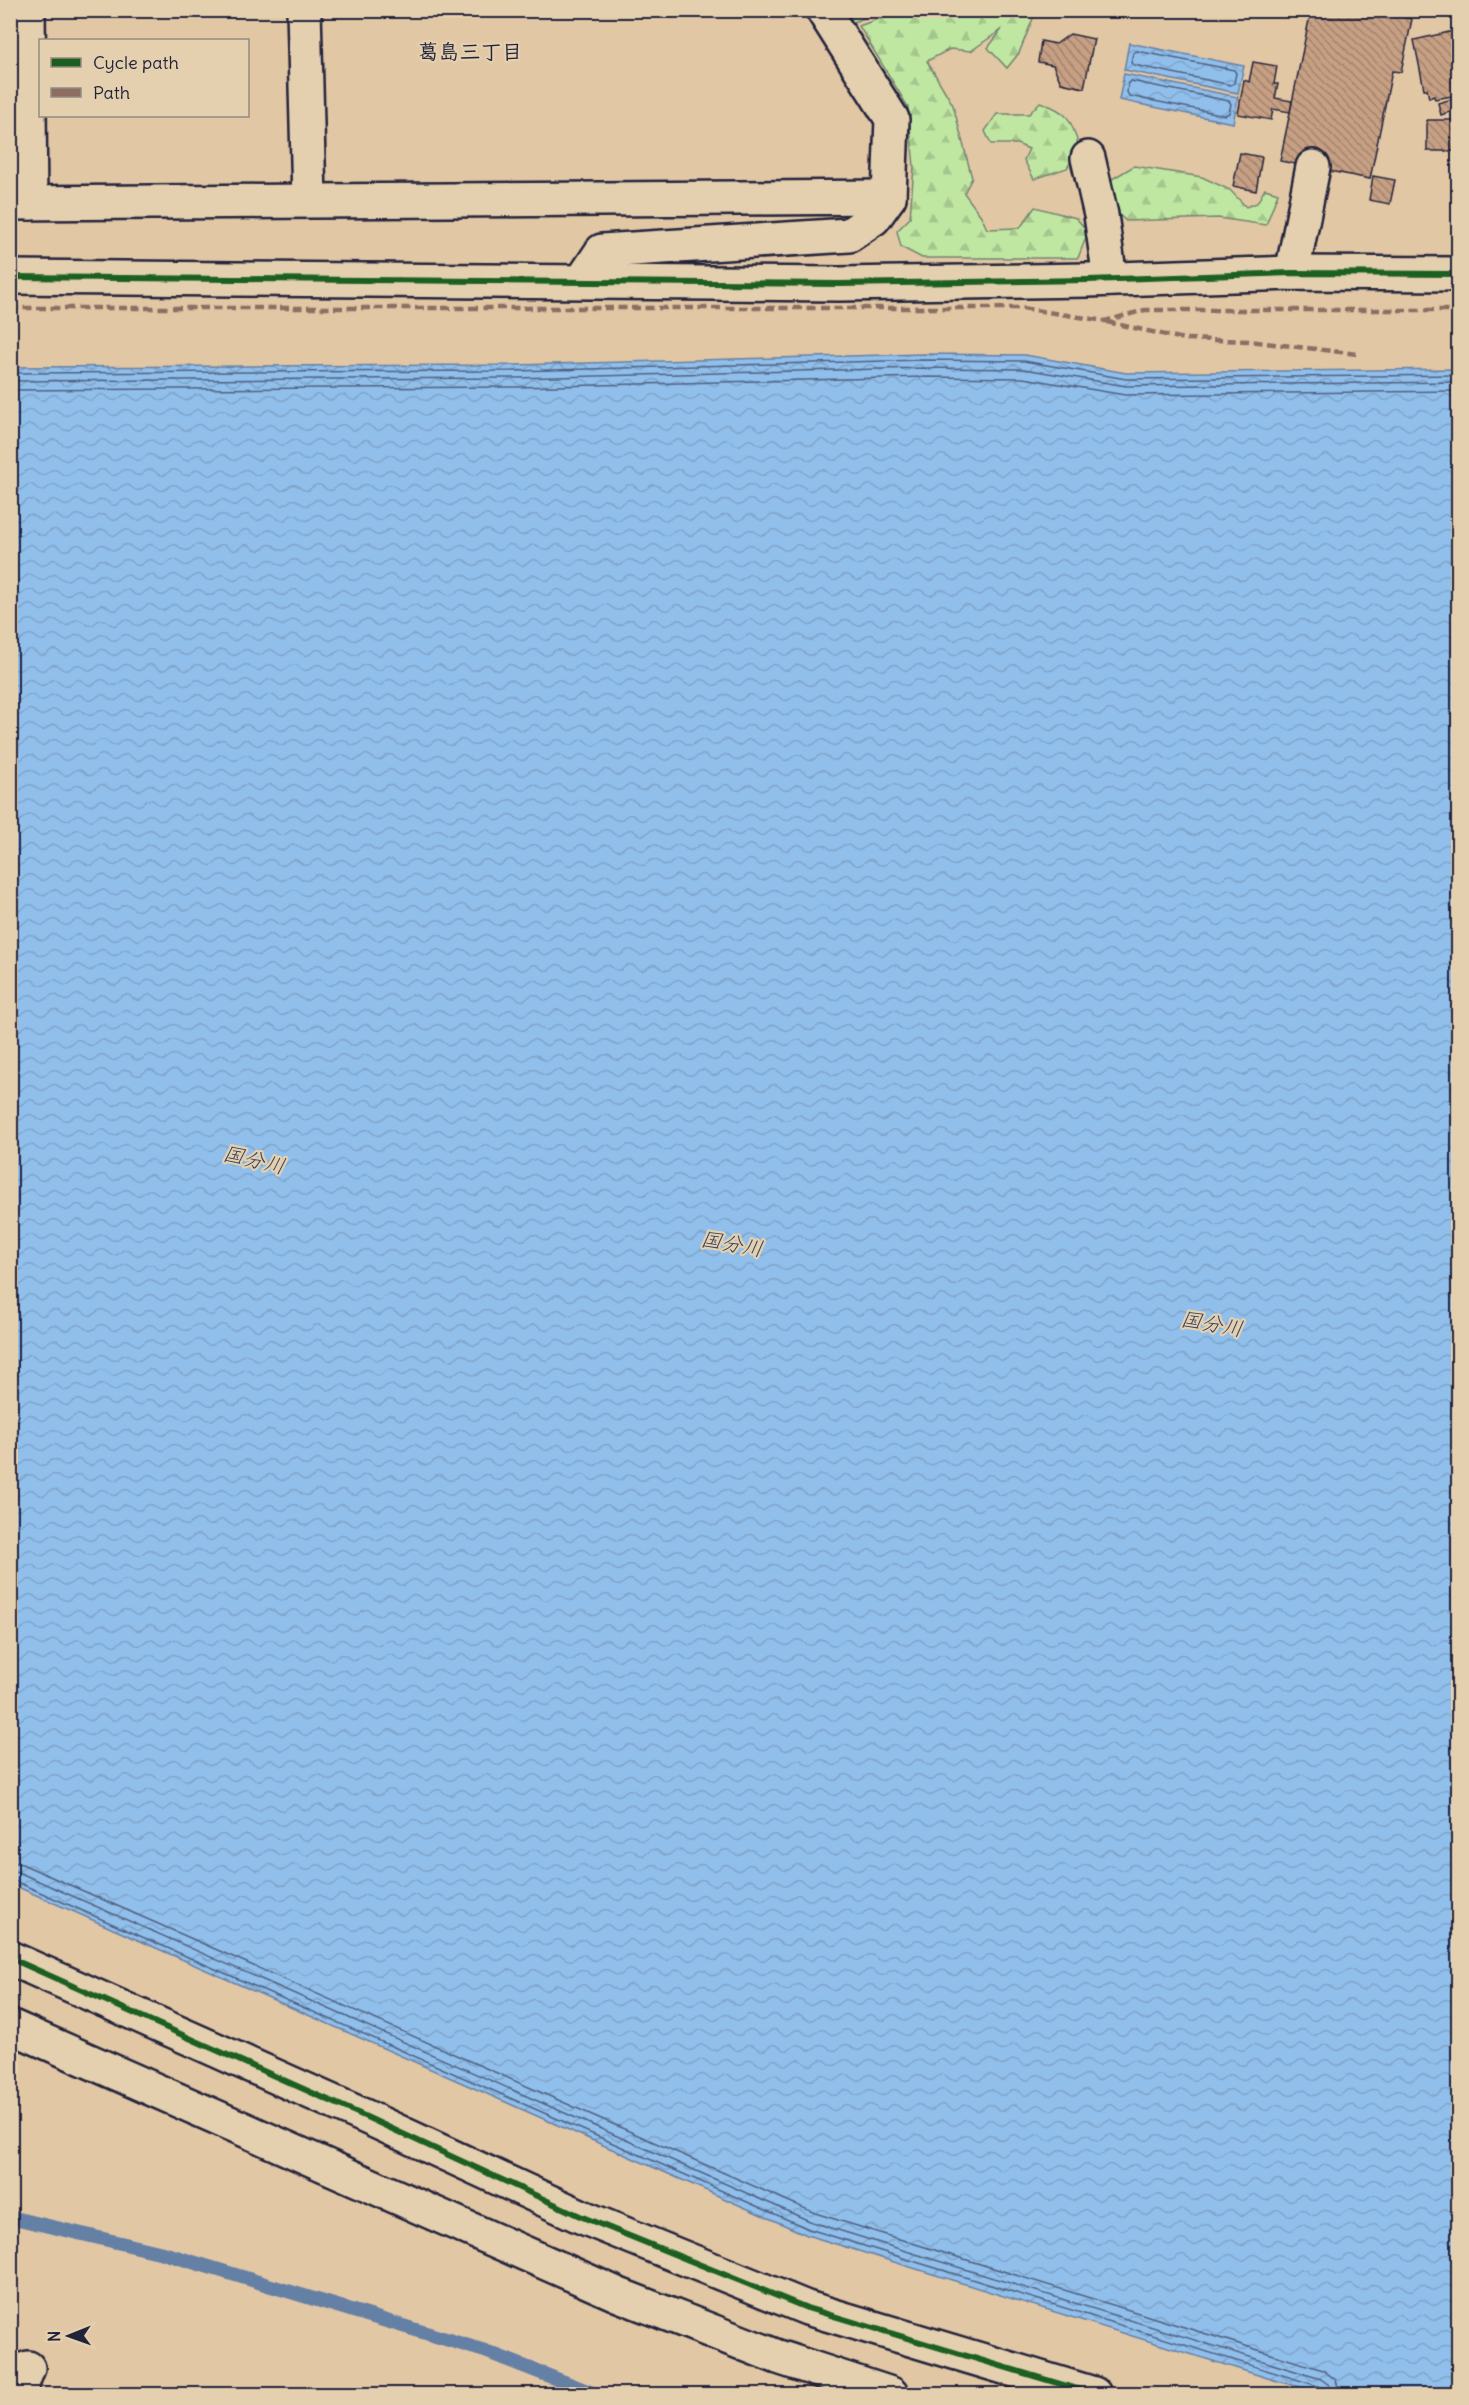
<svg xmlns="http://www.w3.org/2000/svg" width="1469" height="2405" font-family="Delius,'Klee One',sans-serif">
<defs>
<pattern id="forest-firs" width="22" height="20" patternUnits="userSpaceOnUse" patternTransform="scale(1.5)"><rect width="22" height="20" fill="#c0e7a2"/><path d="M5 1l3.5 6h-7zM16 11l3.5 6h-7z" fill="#a5c68c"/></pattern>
<pattern id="water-waves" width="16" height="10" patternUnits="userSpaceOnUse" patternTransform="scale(1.5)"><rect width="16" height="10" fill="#91bfeb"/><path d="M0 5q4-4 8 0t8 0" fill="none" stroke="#7da4ca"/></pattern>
<pattern id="building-back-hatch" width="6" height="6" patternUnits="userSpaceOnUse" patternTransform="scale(1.5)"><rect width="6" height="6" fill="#c7a084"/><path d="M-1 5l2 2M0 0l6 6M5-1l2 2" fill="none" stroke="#a1826d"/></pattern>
</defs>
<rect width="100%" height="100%" fill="#e2c7a5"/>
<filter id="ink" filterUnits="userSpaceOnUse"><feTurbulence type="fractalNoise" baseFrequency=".0167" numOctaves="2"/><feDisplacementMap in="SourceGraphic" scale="12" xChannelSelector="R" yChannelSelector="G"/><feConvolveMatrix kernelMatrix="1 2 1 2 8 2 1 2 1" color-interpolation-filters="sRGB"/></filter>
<g filter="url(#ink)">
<g fill="url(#forest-firs)" stroke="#71846e" stroke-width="1.5">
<polygon points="901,11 1036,11 1019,53 1007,68 988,48 1002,29 971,51 950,49 927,61 953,105 972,178 964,193 981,216 987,229 1020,228 1035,207 1076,218 1088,232 1078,258 922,258 901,247 897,231 910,218 914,166 908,107 859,26"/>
<path d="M1040,102C1068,112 1071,118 1079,147L1067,168L1034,179L1024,160L1029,149L1017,144H991L985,131L997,114H1029Z"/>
<polygon points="1134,166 1202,177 1230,190 1246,207 1257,203 1265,189 1278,193 1266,225 1218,218 1126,221 1107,204 1107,182"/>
</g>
<polygon fill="#c0e7a2" stroke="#71846e" stroke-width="1.5" points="846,11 884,11 853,22"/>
<g fill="url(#water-waves)" stroke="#6580a5" stroke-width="1.5">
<polygon points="1129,43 1244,66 1238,93 1124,70"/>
<polygon points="1124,74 1238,97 1233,123 1119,100"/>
<polygon points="923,354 1025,355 1126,373 1458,369 1458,2394 1327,2394 1274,2380 807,2235 11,1884 11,367 515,365"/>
</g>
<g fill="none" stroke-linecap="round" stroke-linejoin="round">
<g stroke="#4e6181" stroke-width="1.5">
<polygon points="1137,51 1234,70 1236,73 1234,83 1231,85 1134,65 1131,63 1133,53"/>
<polygon points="1131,81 1229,101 1231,104 1229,113 1225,115 1129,96 1127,92 1128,83"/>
<polyline points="10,373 515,371 923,360 1024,361 1126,379 1458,375"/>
<polyline points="10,381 515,378 923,368 1024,369 1126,386 1458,382"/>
<polyline points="10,390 516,387 923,377 1023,378 1125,395 1458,391"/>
<polyline points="10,1862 22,1864 815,2213 1323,2370 1336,2380 1340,2394"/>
<polyline points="10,1871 18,1872 812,2222 1321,2379 1329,2385 1331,2394"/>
<polyline points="10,1879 809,2229 1318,2386 1322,2389 1323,2394"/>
</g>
<polyline stroke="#6580a5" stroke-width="14" points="10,2217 163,2253 485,2351 595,2394"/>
</g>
<g fill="url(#building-back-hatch)" stroke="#22223b" stroke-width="1.5">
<polygon points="1311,10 1371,10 1412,19 1401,72 1392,71 1370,179 1280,161"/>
<polygon points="1458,30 1458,95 1435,99 1434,96 1429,98 1427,89 1424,89 1414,40"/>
<polygon points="1070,34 1094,39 1084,88 1061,83 1053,65 1038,62 1041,41 1056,44"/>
<polygon points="1253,62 1277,66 1274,84 1278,84 1275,98 1292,101 1290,112 1273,109 1271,120 1238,114 1244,80 1249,82"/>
<polygon points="1456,98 1458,109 1441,115 1438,103"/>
<rect x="1427" y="120" width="31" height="31"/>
<polygon points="1240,153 1262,157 1256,191 1233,186"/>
<polygon points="1373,176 1395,180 1390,204 1369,200"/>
</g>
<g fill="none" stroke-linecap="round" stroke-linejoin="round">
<g stroke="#22223b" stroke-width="38">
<g id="street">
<polyline points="28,10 30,203"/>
<polyline points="304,10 309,200"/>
<polyline points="1088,158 1101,215 1110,279"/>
<polyline points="10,203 889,197"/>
<polyline points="1292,273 1313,167"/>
<polyline points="582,281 602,251 849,235 874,218 889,197 892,119 823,10"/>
<polyline points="10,1958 362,2115 580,2216 807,2308 1094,2394"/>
<polyline points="10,2026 619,2295 778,2357 891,2394"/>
<polyline points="18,2394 28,2368"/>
</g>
</g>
<g stroke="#22223b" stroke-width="38">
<polyline id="secondary" points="10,277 839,284 1088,280 1292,273 1458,274"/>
</g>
<use href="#street" stroke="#e4d0af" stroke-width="33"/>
<use href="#secondary" stroke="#e4d0af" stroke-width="33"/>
<g stroke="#8d6e63" stroke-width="4.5" stroke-dasharray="9 4.5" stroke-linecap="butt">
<polyline points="10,308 1022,308 1105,321 1145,310 1458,310"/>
<polyline points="1107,322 1184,339 1249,341 1357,354"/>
</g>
<g stroke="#e4d0af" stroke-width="10">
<g id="cycleway">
<polyline points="10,277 839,284 1088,280 1292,273 1458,274"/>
<polyline points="10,1958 362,2115 580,2216 807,2308 1094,2394"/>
</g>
</g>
<use href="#cycleway" stroke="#1b5e20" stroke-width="6"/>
</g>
</g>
<g text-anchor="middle" stroke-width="4.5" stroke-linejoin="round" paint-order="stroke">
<g font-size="21" font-weight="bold" fill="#22223b" stroke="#e4d0af">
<text x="470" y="59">葛島三丁目</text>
</g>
<g font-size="21" font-style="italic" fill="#38415e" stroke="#e4d0af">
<text transform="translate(254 1160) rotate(13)" y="7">国分川</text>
<text transform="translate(732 1244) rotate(10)" y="7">国分川</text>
<text transform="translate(1212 1324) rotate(10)" y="7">国分川</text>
</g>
</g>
<rect width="1469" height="2405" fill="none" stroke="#e4d0af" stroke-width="36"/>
<rect x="18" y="18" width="1433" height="2369" fill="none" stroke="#22223b" stroke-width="2" filter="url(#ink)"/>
<rect x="39" y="39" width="210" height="78" fill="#e4d0af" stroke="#968a81" stroke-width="1.5"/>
<rect x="51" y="58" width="30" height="9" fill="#1b5e20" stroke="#968a81" stroke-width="1.5"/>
<text x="93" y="69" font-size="18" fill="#22223b">Cycle path</text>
<rect x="51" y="88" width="30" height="9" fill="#8d6e63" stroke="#968a81" stroke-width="1.5"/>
<text x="93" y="99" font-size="18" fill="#22223b">Path</text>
<g transform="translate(69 2336) rotate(269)" stroke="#e4d0af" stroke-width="4.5" paint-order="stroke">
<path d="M0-4.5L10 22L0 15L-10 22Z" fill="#22223b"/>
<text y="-9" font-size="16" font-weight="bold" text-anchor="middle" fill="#22223b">N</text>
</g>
</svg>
